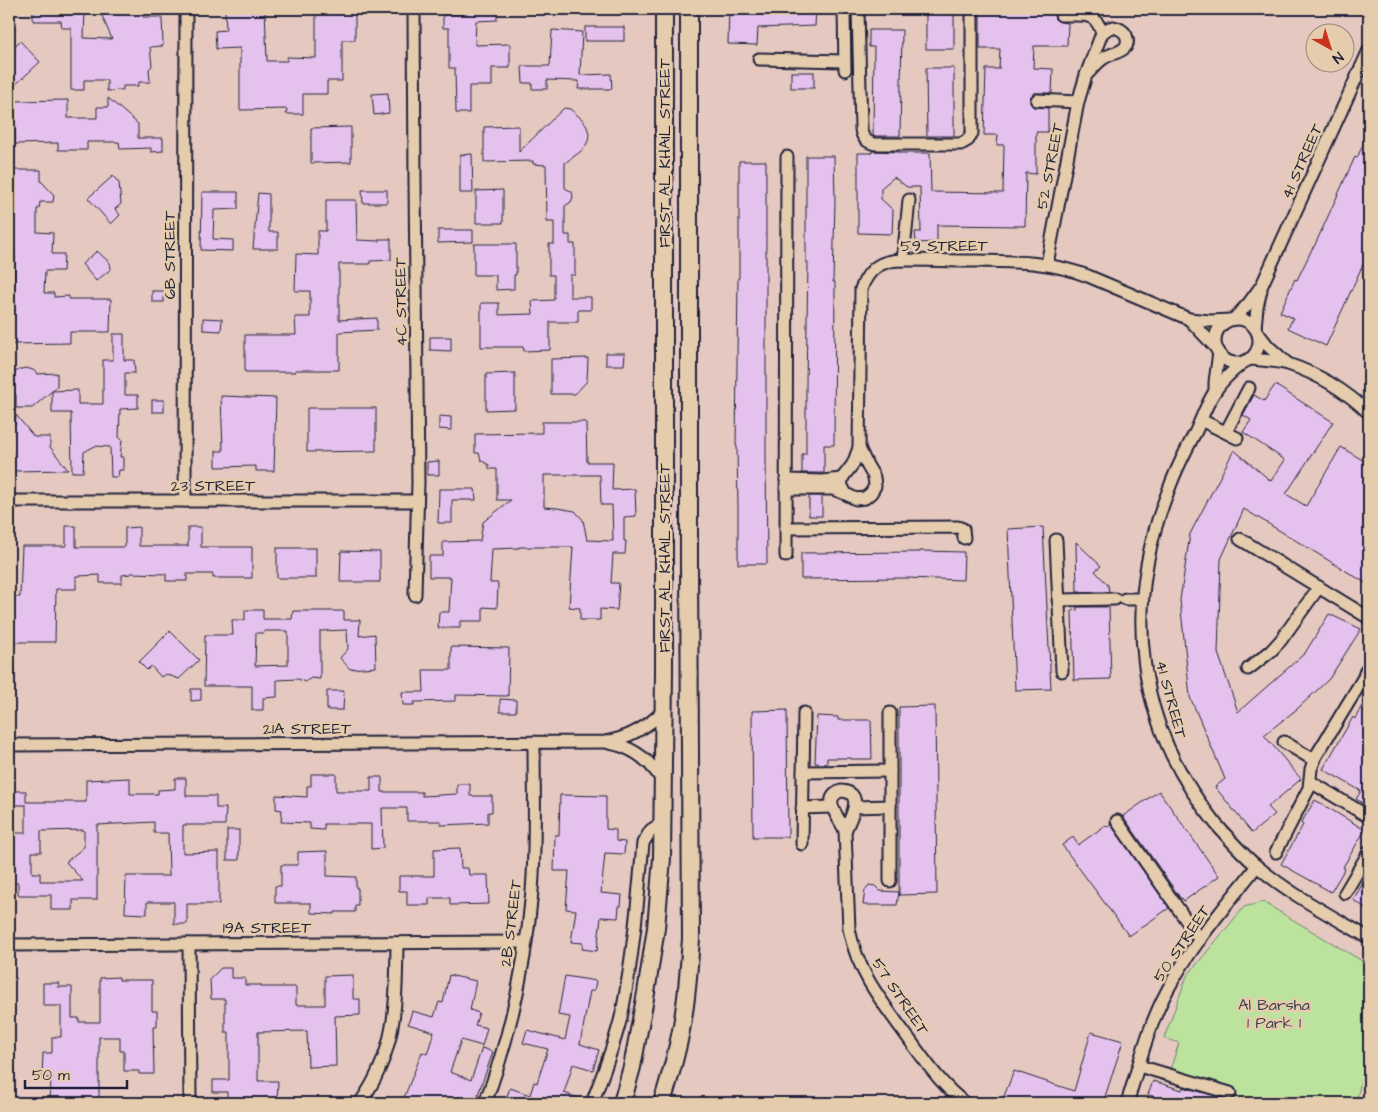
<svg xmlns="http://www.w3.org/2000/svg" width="1378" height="1112" font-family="'Architects Daughter',sans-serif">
<rect width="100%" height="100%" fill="#e5c9c0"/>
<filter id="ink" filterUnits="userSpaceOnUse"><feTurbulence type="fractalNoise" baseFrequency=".02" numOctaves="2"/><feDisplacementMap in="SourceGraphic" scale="10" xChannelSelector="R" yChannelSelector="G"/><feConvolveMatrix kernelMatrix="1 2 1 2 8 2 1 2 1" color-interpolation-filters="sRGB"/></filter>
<g filter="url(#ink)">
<polygon fill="#bce39e" stroke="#6f826c" points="1263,902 1369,965 1369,1044 1356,1103 1235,1103 1237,1095 1170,1070 1179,1043 1164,1038 1187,976 1244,907"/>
<g fill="#e5c2ed" stroke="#22223b" fill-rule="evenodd">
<polygon points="33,9 85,9 84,38 112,39 99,9 139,9 143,17 162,17 163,46 150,47 152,66 149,69 150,82 139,82 138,86 123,86 123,90 107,91 107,80 84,80 84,90 71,90 71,28 62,28 61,21 33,21"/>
<polygon points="225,9 265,9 267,61 287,61 287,57 316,58 316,9 355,9 355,40 342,40 342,81 327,81 327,94 303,94 303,114 286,114 287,109 240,110 240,48 216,49 215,31 226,30"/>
<polygon points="470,9 497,9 497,20 476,21 475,45 510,44 510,68 492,68 492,86 469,86 469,113 456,113 455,68 449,68 449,28 443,28 443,15 464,14"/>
<polygon points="729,9 816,9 815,26 758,28 757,45 728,44"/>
<rect x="926" y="9" width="28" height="40"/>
<polygon points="980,9 1057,9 1054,14 1055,19 1060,22 1068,23 1067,46 1034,46 1033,68 1053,69 1052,93 1034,93 1031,96 1030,99 1030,103 1033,107 1048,108 1048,132 1036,132 1036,174 1026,173 1025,226 937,225 937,242 916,243 915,232 921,232 920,187 907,187 894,177 881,188 881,199 893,210 892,234 858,233 858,153 872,153 872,151 899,152 899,153 930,153 931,192 1003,193 1004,145 997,145 998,135 984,135 986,69 999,69 1000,49 980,49"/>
<rect x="585" y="27" width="39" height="14"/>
<polygon points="552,30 582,32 580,75 611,74 612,89 578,89 579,81 547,80 547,89 532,89 532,83 523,83 522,66 550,66"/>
<polygon points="869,30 902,30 900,136 876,136 873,135 874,47 869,47"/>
<polygon points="20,41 40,62 14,86 14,74 9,78 9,51"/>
<polygon points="926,68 954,68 954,136 927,136"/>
<rect x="791" y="72" width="23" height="16"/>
<polygon points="388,93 389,113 374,115 372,94"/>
<polygon points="108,98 138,124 138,138 163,138 163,151 151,152 151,148 120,149 119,142 87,142 87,150 58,150 58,143 15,144 15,131 12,131 11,114 14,114 14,101 68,100 68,118 97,118 97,107 108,107"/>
<polygon points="564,108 570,109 583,120 587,127 589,134 588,141 585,147 580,152 565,163 565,188 572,192 573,197 571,202 565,206 565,235 570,235 570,244 575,244 575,275 570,275 570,297 591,297 591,310 578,310 578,322 550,322 550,350 524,351 523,347 481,347 481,303 499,303 499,315 533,314 532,301 554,300 554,275 549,275 549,244 554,244 554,222 547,222 546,165 533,164 533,161 484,162 484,127 519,126 519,152"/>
<polygon points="351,127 351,162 311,163 311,128"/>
<polygon points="1369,131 1369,251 1326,346 1288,328 1293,318 1280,312 1295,279 1297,280 1313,247 1314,247 1355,157 1357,158"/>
<polygon points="472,154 473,193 460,193 460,155"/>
<polygon points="806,156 834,156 835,201 833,282 835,282 834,445 824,445 824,473 802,473 802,454 806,454 806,384 808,262 806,262"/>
<polygon points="739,161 766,161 766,457 767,564 738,564 738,507 737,446 736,446 738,278 739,278"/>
<polygon points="9,170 41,170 41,181 54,195 53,202 40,202 39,209 37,209 37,232 53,233 52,254 64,254 63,271 45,271 44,293 54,293 54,297 69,296 69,299 111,299 110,332 70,332 70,343 10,344 10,293 14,293 15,255 10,255 9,208 10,188 9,188"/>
<polygon points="113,176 119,183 121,204 115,209 120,215 111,224 88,198"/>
<polygon points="362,190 387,190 387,203 363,203"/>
<polygon points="503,190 503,223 476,223 476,191"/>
<polygon points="202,192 238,192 238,209 214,210 213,239 233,240 233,251 201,250"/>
<polygon points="258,193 269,194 269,232 278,232 278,249 253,249"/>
<polygon points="326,200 356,200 357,240 379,241 379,239 391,239 391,260 370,261 370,264 339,264 339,320 377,318 377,330 339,332 339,370 295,370 295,372 245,372 245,335 296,335 295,317 310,317 310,291 295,291 296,254 318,255 318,231 326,231"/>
<polygon points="438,230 473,230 473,242 438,243"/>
<polygon points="474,244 516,244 516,275 514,275 514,289 496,290 496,275 474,275"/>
<polygon points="97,251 110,263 111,269 96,281 82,264"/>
<rect x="152" y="291" width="12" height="11"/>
<polygon points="203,318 222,319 221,331 203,330"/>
<polygon points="113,334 124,334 124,360 134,360 135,373 125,373 125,395 138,395 138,408 120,409 119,437 122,440 120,457 123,457 123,470 119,470 118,477 111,477 110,447 95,446 84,452 83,472 72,472 71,413 52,413 52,391 32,408 16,408 16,395 9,395 9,379 15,372 21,369 26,368 33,370 38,374 57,373 57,386 52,391 78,390 78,404 103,404 103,360 113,360"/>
<polygon points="430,337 451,337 451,351 430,350"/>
<polygon points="606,353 625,353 624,365 606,365"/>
<polygon points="588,358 587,381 575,394 551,394 551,359"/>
<polygon points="515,373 515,409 486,410 486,374"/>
<polygon points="1275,385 1333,422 1286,494 1306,506 1341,447 1369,464 1369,585 1244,509 1221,559 1218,653 1238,712 1305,653 1329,614 1361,629 1329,679 1297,709 1264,735 1301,779 1268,807 1275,814 1252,833 1215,787 1225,779 1190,697 1180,600 1190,534 1234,450 1271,481 1285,460 1243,432 1251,420 1243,415 1254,395 1264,401"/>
<polygon points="221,396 276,398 274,471 256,471 256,466 216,467 216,451 223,451"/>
<rect x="152" y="400" width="12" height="12"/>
<polygon points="307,408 376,408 376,451 307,452"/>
<polygon points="16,415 34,437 50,437 50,447 68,470 13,471 12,451 9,449 9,438 12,435 12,424 15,424"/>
<polygon points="439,416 451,417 451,430 439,429"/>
<path d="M542,422H586L587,462H613L612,490L635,489L636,516L624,517V541H626L625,554H613L611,583H619L617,610L600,609V620H580V608L569,607L573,547H519V548L492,549L490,583H498L497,608L483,607V621H460V628H438L439,612H449L451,577H429V556H443V542L480,541L483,522L511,500H497V469H489V465L481,460L479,453H475V434L542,433ZM544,475H600L601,505H612L613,541L587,540L583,520L575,511L557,508L544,507Z"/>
<polygon points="439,461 439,475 427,475 427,462"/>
<polygon points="439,489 475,489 476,500 452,500 452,523 438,523"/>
<rect x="809" y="496" width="13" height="20"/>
<polygon points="66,526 76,526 76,547 125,547 125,528 139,527 139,546 188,546 188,527 201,527 201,547 252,547 252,578 213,578 213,574 187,574 187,581 166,581 166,574 131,573 131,574 122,575 122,583 100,583 100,575 76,576 76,589 56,589 55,642 9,642 9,597 20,597 22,546 66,546"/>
<polygon points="1043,527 1051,689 1015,690 1008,529"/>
<polygon points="1076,542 1101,566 1095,571 1108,585 1109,592 1077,592"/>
<rect x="277" y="548" width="39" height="30"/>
<polygon points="341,551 380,552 380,582 340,582"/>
<polygon points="920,551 964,552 963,580 906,578 801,579 801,553 920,552"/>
<polygon points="1077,607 1109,607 1111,679 1074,680 1072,611 1077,610"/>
<path d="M245,610H263V619H292L293,611H344V620H360L359,636L375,634L376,667L350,669L340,658L348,649L347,630L320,631V679L311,678L305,682L298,679L277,680V697L263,698V710H252V686H204L205,635H233L232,620H245ZM264,631H288V665L255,666L256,633H264Z"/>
<polygon points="170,631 199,660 179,679 165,674 161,677 151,666 147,670 139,662"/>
<polygon points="451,647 509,648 508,696 456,695 456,701 414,702 414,705 403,705 402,692 424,692 423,670 451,670"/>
<polygon points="191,689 201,689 201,700 191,701"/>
<polygon points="327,691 344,691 343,710 327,710"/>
<polygon points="1368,694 1369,694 1369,807 1356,799 1361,791 1323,769 1353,717 1355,719"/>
<polygon points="500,699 516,700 516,712 500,712"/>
<polygon points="935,706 937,894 899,895 899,707"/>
<polygon points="787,710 788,837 753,837 752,711"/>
<polygon points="817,716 838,717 838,720 871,720 872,759 851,759 851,758 827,758 827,764 815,763"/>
<polygon points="311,774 336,774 336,791 371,791 371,777 382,777 382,792 422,792 422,796 457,794 457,784 470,784 470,796 492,796 492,812 488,812 488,823 441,825 441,821 407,821 407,808 382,808 383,848 371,849 371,824 324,824 324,830 310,829 310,823 281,822 282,810 276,809 276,795 307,797 307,786 311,786"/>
<path d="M130,778V794H158V790L175,789V778H186V796H216V808H226L225,825H183V853L219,852V904H187V924H174V902H147V914L125,913L126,876H169L168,833H154V822L97,825V900H73V910H51V895H18V883H10L11,868H9V833H26V805H13L14,791H26V802H86V780ZM84,830V847L66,862L83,881H40V873H32V852H41V831Z"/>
<polygon points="1159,791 1219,876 1184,901 1182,898 1181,899 1123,816"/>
<polygon points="560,795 606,796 606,829 616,830 616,841 625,842 624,854 605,853 601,893 622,895 621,906 619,906 618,918 601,917 597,951 582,949 583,943 571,942 576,910 566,909 569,871 554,871 555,835 559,835"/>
<polygon points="1315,800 1365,830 1343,867 1345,868 1331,892 1281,864 1303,825 1301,823"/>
<polygon points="1106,825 1107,827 1111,825 1169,908 1129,936 1062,845 1073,837 1078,845"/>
<rect x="227" y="830" width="12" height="30"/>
<polygon points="460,848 461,868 468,868 469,875 488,875 489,904 450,905 450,898 429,898 429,905 407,905 407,891 399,891 399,876 434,876 434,849"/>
<polygon points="327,851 327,876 356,877 356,888 358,888 358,905 355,905 355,912 335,912 335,914 311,913 311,903 275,903 275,886 281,886 281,865 298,865 298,852"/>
<polygon points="1369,873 1369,910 1353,900"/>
<polygon points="869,885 875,886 880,891 899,892 897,905 863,905 865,890"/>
<polygon points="221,968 231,968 231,978 245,978 245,985 261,985 261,987 296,987 296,1005 325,1005 325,976 353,975 353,999 360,999 360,1015 335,1016 336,1066 308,1067 307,1031 258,1032 258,1081 278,1081 277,1103 227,1103 227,1092 213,1092 213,1080 229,1080 229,1032 225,1032 225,999 211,999 210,979"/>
<polygon points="449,975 476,981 470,1010 479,1013 475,1025 487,1028 482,1046 461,1040 450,1072 471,1080 482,1048 493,1052 475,1103 402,1103 422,1052 427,1054 434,1032 408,1024 412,1011 434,1017 439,1002 443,1003"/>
<polygon points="565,976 596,981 594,991 590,991 580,1044 599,1050 593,1070 573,1064 564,1093 585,1100 585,1103 520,1103 506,1099 510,1088 530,1095 534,1082 537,1083 548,1049 523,1043 527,1030 565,1040 570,1017 558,1015"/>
<polygon points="119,977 119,980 152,980 152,1011 157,1011 157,1027 153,1027 154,1074 139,1074 139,1071 124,1071 124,1051 120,1051 120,1037 99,1037 99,1103 50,1103 51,1078 42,1078 43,1053 52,1053 52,1037 61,1037 61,1006 43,1006 43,983 59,983 58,987 72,987 72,1018 79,1018 79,1022 100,1022 100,978"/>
<polygon points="1091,1032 1123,1041 1103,1103 1009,1103 1002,1101 1014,1071 1074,1091"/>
<polygon points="1153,1081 1182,1090 1183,1087 1229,1100 1228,1103 1152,1103 1153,1096 1148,1095"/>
</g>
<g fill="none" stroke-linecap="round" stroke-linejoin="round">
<g stroke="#22223b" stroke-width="15">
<g id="street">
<polyline points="414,9 415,183 418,482 415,595"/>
<polyline points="844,9 845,70"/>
<path d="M858,9L861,129C862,138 866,142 875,144H961L968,140L972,133V9"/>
<path d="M1061,15C1082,16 1095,10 1102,33"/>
<path d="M1113,27C1119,28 1123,30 1126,35C1133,52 1112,52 1104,58C1097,62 1092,70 1086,75L1102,33L1109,28Z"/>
<polyline points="759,59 844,61"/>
<polyline points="1037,100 1078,102"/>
<polyline points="903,260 909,200"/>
<polyline points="1047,264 1078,102 1086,75"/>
<polyline points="1189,319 1217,349"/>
<polyline points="1234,319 1249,303 1262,285 1369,50"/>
<circle cx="1237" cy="341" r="22"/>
<polyline points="1255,328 1257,307 1261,290"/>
<polyline points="1258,333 1268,346 1288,364"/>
<path d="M1249,359C1262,360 1276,361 1288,364C1318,374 1347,392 1369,413"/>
<path d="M1245,361C1235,369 1223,379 1216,390C1207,402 1202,418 1196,431C1186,450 1176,469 1169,489C1122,606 1135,725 1216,824C1229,839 1242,854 1258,867C1291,895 1332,916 1369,938"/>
<polyline points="1215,391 1215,382 1219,352"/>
<polyline points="1201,420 1237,438"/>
<polyline points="1226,432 1249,388"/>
<path d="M859,448L861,289C869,268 881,260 903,260C928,260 952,261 977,261C1018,262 1048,261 1088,276L1189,319L1210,321L1230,320"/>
<polygon points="859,448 867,465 874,477 875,486 871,493 865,498 856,499 846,494 841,484 843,477 853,464"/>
<polyline points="786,480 823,481 841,479"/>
<polyline points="786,489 833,489 846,494"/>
<polyline points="9,501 417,501"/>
<polyline points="185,501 186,9"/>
<polyline points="786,528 958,527 963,529 964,538"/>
<polyline points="1240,539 1369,618"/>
<polyline points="1056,540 1062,671"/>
<polyline points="786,556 787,157"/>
<polyline points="1125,599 1142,599"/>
<polyline points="1058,600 1115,599"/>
<path d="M1369,666C1363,673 1363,681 1369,687"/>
<polyline points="1248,669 1271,651 1281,640 1319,587"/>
<polyline points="890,713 890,881"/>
<polyline points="1284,742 1314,760"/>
<path d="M609,743C633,747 651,761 663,782"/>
<path d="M9,745L605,742C629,738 647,728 664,710"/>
<polyline points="803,772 890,771"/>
<polyline points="1311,782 1369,817"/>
<path d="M841,791C866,792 850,819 845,831C840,818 820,799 841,791Z"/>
<polyline points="855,807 890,806"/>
<polyline points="802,808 832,807"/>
<polyline points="1117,821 1200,940"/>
<path d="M845,831L849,929C858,974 883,1003 909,1039C926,1062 942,1086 965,1103"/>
<polyline points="802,844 804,713"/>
<polyline points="1276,852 1309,788 1311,769 1316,756 1364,677"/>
<polyline points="1345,893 1369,852"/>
<polyline points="189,944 190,1103"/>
<polyline points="9,945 525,942"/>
<polyline points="1139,1066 1230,1093"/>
<path d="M360,1103C397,1051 396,1004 397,943"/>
<path d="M485,1103C510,1037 526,962 532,891C536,842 534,792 534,742"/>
<path d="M592,1103C603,1074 615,1044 622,1013C633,957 638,900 643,843L651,830L662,823"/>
<path d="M1127,1103C1139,1066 1148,1026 1167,991C1191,946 1225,907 1256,867"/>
</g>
</g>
<g stroke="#22223b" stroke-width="20">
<g id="secondary">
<polyline points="622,1103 632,1067 646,993 656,928 662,858 664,671 664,9"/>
<path d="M662,1103C671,1073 680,1043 684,1012C688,988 689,963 691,939L689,563V9"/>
</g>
</g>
<use href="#street" stroke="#e5ccad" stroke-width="11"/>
<use href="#secondary" stroke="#e5ccad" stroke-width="16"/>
</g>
</g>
<g text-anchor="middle" stroke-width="5" stroke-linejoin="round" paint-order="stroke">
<g font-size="16" fill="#22223b" stroke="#e5ccad">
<text transform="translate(664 153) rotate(-90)" y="6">FIRST AL KHAIL STREET</text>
<text transform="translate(1301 161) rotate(-66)" y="6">41 STREET</text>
<text transform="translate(1049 166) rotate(-79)" y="6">52 STREET</text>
<text x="944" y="251">59 STREET</text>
<text transform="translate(169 255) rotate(-90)" y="6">6B STREET</text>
<text transform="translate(400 302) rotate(-91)" y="6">4C STREET</text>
<text x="213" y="491">23 STREET</text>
<text transform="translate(664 558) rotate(-90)" y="6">FIRST AL KHAIL STREET</text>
<text transform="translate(1172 699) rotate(75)" y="6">41 STREET</text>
<text x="307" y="734">21A STREET</text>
<text transform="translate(510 923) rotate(-83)" y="6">2B STREET</text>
<text x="267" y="933">19A STREET</text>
<text transform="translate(1181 943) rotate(-56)" y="6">50 STREET</text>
<text transform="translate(901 996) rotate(56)" y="6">57 STREET</text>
</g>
<g font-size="16" fill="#393f4a" stroke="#e5ccad">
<text x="1274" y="1010">Al Barsha<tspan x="1274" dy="18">1 Park 1</tspan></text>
</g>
</g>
<rect width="1378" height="1112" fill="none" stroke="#e5ccad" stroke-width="30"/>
<rect x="15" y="15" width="1348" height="1082" fill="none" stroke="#22223b" stroke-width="2" filter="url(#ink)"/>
<g transform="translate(1330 48) rotate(141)"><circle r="24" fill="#e5ccad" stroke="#97887f"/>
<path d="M0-4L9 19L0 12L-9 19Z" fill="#c8321e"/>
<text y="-8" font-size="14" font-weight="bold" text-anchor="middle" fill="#22223b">N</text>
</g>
<path d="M25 1080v8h102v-8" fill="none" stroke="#22223b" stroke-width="2.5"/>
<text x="32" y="1080" font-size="15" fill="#22223b" stroke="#e5ccad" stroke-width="4" paint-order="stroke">50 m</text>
</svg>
